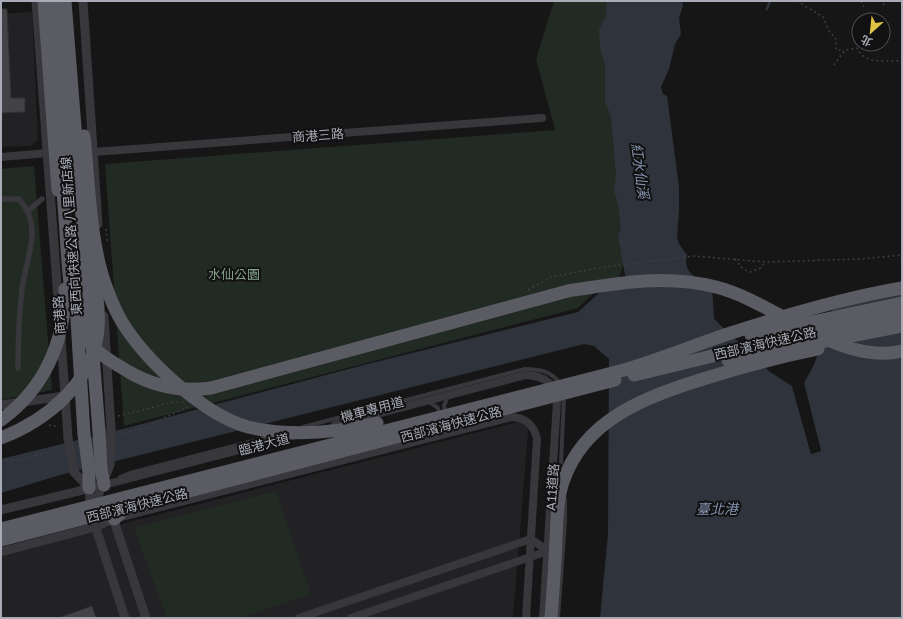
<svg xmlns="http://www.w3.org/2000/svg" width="903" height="619" font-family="'Golos Text','Noto Sans TC',sans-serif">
<rect width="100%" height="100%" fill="#161617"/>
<g fill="#222224">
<polygon points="32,12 38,139 31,146 1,147 1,14"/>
<polygon points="529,419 513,618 1,618 1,555"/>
</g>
<g fill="#222a24">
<polygon points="554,1 612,1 625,261 617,282 598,289 578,308 124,426 105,164 555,130 536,59"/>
<polygon points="34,166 52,390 1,400 1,169"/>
<polygon points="276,491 311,594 240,618 167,618 134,528"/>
</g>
<path fill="#2f343c" d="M607,1H682L683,6L679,18L681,34L675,44L669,69L661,87L663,94L667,96L679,187V210L677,237L679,244L687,255C682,273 697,279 712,285L714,319L770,372L792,386L811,454L821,451L804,383L814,365L837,296L902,284V618H600L608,534L609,359L594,346L584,344L60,475L1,493V459L127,428L360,366L578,312L599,293L618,287L626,275H625L618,237L621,228L618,203L614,192L616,175L611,116L605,102V66L600,48L599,29L606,17Z"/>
<polygon fill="#161617" points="804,383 821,451 811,454 792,386 794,385 812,452 819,450 802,384"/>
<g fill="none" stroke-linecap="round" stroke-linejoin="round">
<polyline stroke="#2f343c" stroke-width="2.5" points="767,9 770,1"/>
</g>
<g fill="#434347" stroke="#303033">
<polygon points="1,9 7,9 11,98 25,98 25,112 1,113"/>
<polygon points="92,606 96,618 61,618 61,617"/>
</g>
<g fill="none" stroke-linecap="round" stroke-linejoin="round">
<g stroke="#3d3e43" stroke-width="1.5" stroke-dasharray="2 3" stroke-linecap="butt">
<polyline points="797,1 823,17 829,31 836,39 836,50 844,50"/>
<polyline points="861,1 864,7"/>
<polyline points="883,5 886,1"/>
<path d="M834,65L845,50L857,48C864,65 886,60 902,61"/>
<polyline points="106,229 107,241"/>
<polyline points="735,259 743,269 750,272 761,268 765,262"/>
<polyline points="528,290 551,277 604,267 694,256 765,262 860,259 902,255"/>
<polyline points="118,416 174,402 183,402"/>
<polyline points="49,425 59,427"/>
<polyline points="120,434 153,426 152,423 188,407"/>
<polyline points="1,460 17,460 60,449"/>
</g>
<g stroke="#37373c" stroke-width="4">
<polyline points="428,401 438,408 440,415"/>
<polyline points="446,413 444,406 448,396"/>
<path d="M303,427L525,369C539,369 552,371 560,384"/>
<polyline points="561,463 564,396"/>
<polyline points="120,477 130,473 272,436"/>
<polyline points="558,618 565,522 565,499"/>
</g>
<g stroke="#37373c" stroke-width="5.5">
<path d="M1,199H19C44,226 26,258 22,289C19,315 18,342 18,368"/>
<polyline points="28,211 42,199"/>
</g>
<g stroke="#37373c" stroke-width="8">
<polyline points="94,152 542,118"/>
<polyline points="1,157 48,153"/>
<path d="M335,425L526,375C545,376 556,384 557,402L543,618"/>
<polyline points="104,485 293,436"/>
<path d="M118,518L511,417C525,417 534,425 537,439L526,618"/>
<polyline points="299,618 531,539 548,551"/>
<polyline points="351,618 548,551"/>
</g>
<g stroke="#37373c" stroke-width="9">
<polyline points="36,1 59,313"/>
<polyline points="83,1 98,224"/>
<polyline points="104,316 111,429"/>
<polyline points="61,338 68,438"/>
<polyline points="1,405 65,396"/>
<polyline points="74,472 89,488 91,513 125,618"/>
<polyline points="93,509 110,465"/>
<polyline points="1,510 104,485"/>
<polyline points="112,515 146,618"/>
<polyline points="1,552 95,527 114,519"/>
</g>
<g stroke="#5b5c63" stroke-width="13">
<polyline points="53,1 68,193"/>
<polyline points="65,1 99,431"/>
<polyline points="77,320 84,434"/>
<polyline points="101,469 104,485"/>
<polyline points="89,471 89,488"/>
<polyline points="114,519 130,505"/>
<path d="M551,618C553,592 555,565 556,539C557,520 557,500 563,482C584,419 646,397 703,379C741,367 779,357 818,349"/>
</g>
<g stroke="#37373c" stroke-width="9">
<polyline points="68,438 74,472"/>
<polyline points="110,465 111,429"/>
</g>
<g stroke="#5b5c63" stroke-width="13">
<polyline points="44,1 58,190"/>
<path d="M84,136C89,183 90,246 107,289C111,300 116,312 122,322C146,361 204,415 248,427C291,437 335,433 377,423"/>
<path d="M62,180C64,204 66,227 67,250C70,282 70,313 88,341C97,354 116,364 129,372C155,387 182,392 211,388L568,291C617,283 666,274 716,287C776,302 839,366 902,351"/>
<polyline points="751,335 902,303"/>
<polyline points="728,360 902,326"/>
<polyline points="634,375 832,327 902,315"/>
<path d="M1,420C44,389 65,342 65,289"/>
<polyline points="99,431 101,469"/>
<polyline points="84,434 89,471"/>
<path d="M1,438C45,421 89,386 97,337C101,314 95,284 93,261"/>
<path d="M1,529L624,370C660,359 695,345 731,333C786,315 844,298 902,288"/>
<polyline points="1,540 615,380"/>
</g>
</g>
<g text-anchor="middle" stroke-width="4" stroke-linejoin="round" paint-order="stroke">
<g font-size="13" fill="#a9abb6" stroke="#111112">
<text transform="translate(318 135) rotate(-4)" y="5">商港三路</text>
<text transform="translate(71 236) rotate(-94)" y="5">東西向快速公路 八里新店線</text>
<text transform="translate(59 315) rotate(-94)" y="5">商港路</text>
<text transform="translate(765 343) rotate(-13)" y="5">西部濱海快速公路</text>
<text transform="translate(372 409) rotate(-15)" y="5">機車專用道</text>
<text transform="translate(451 424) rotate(-15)" y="5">西部濱海快速公路</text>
<text transform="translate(264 444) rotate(-15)" y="5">臨港大道</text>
<text transform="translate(552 487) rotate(-86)" y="5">A11道路</text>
<text transform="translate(137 505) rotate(-14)" y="5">西部濱海快速公路</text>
</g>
<g font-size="13" fill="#829f88" stroke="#111112">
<text x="234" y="279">水仙公園</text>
</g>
<g font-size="14" font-style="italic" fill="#8393ae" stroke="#111112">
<text transform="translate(640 171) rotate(82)" y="5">紅水仙溪</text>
<text x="717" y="514">臺北港</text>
</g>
</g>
<rect width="903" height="619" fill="none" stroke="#a9abb6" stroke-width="4"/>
<g transform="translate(871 32) rotate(207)"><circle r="19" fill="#111112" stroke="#4e4f54"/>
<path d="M0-3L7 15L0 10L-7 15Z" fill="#e0c344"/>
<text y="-6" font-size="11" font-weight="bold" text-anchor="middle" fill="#a9abb6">北</text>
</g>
</svg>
